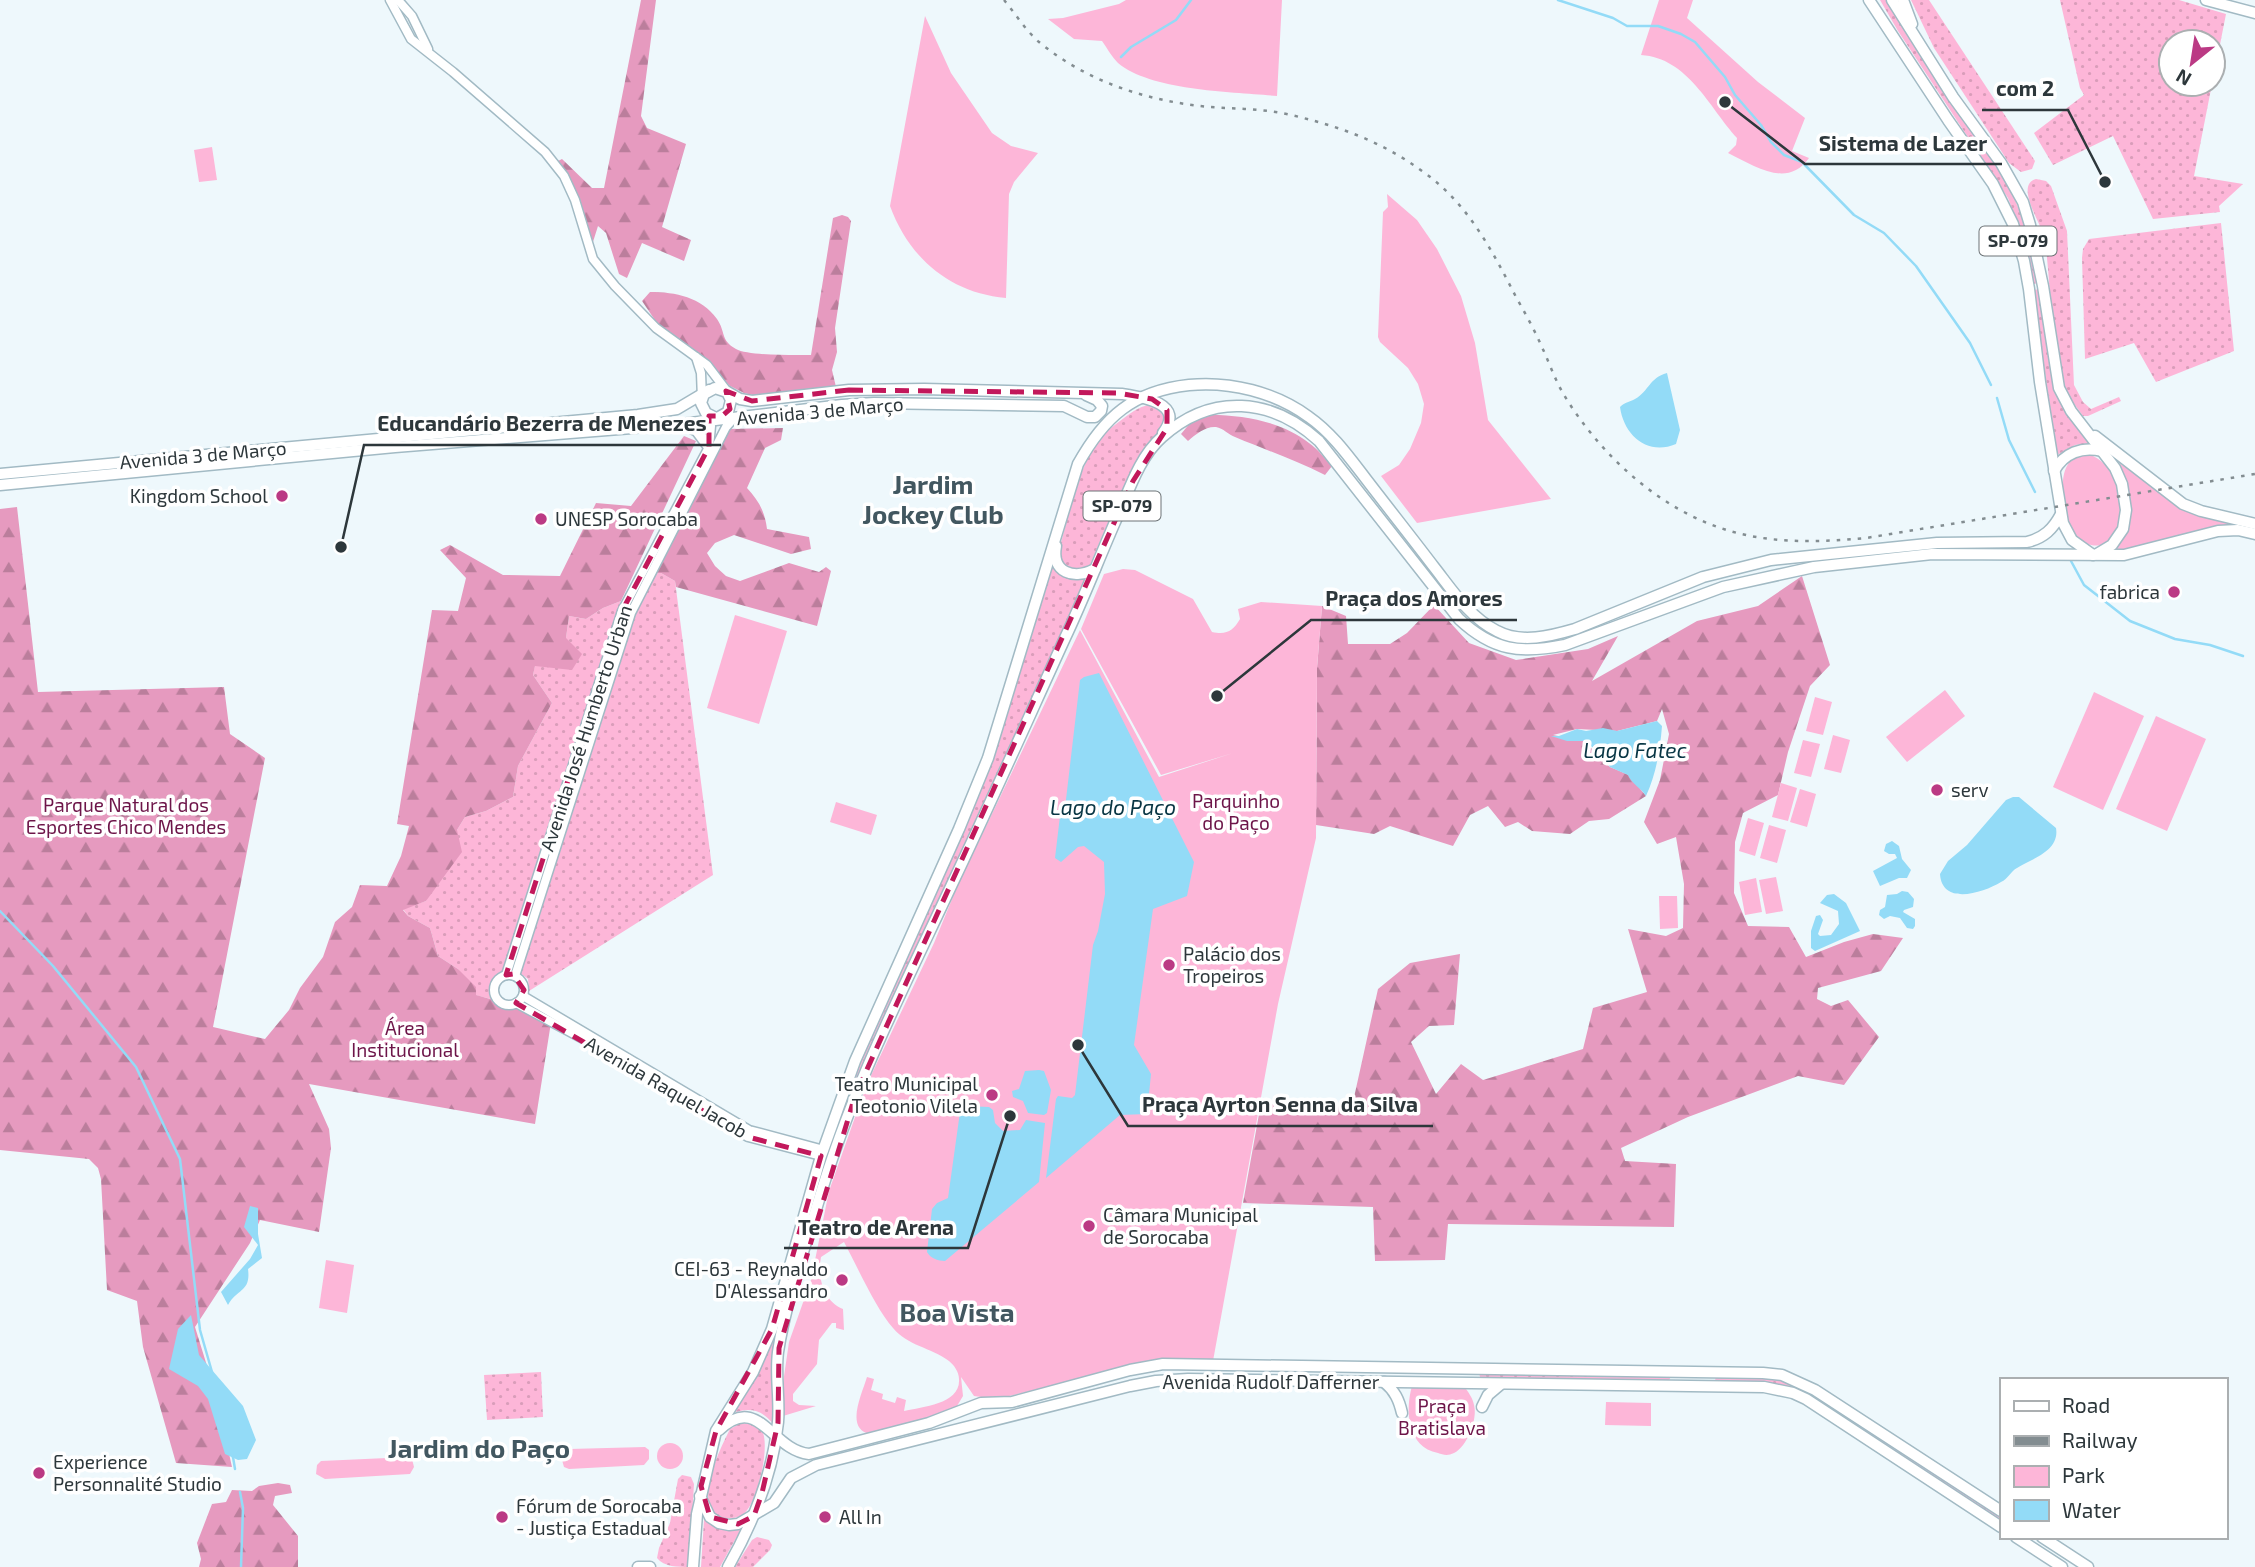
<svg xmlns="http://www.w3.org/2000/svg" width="2255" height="1567" font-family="'Exo 2',sans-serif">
<defs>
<pattern id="grass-dots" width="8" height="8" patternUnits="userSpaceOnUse" patternTransform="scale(1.75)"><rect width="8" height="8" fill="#fdb6d8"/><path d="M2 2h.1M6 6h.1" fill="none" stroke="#d99dba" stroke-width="1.8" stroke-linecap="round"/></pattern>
<pattern id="forest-firs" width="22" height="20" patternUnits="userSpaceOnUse" patternTransform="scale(1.75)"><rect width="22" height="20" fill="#e69abf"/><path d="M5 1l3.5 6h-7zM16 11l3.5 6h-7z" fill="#bb7e9c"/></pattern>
</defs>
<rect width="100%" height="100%" fill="#eef8fc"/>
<g fill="url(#grass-dots)">
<polygon points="1880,0 1888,0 2011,190 2029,235 2039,283 2033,284 2023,236 2008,198 1898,31"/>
<polygon points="1911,0 1929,0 2035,161 2032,169 2021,172 2009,163 1934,48"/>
<polygon points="2060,0 2179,0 2226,14 2213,80 2213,42 2171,42 2171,84 2212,84 2194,176 2243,184 2219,206 2220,212 2153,219 2113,136 2053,165 2034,133 2084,95 2080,88"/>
<path d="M2036,179L2046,181L2051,186L2067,231L2074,385L2083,402L2091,409L2119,397L2121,401L2088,416H2083C2075,405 2065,393 2062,379C2050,334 2051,286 2045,240C2042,224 2014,185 2036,179Z"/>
<polygon points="2221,223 2234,351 2156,382 2134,343 2085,359 2082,258 2083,249 2089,239"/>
<path d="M2040,289C2048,354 2045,392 2091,443L2075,445L2057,455L2033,290Z"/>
<path d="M1148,405C1156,407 1166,414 1164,424C1163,433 1149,442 1145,450C1124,487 1106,526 1090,565L1085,571C1071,569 1063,569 1058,554C1068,519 1078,463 1103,435C1109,429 1117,423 1124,418C1132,412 1139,407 1148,405Z"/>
<path d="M1051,566L1070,579L1088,577L955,869L889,1007L852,1093L773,1363L775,1422L773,1424C763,1411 752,1407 736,1412L735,1408L770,1345L826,1152L861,1054L975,801Z"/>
<polygon points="655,573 661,573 675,581 713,875 529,991 528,979 520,973 636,614"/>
<polygon points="621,601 504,971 490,986 491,994 495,1000 475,995 458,969 438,956 430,928 408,916 403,909 426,901 457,830 465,817 486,811 513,797 518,766 552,703 533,675 535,665 566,638 569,616 586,619 603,608"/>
<polygon points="541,1372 543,1417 487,1420 484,1375"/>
<polygon points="1479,1373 1672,1375 1668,1382 1480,1377"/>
<path d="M1716,1376C1750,1376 1776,1374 1808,1390L2001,1515V1523L1811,1397L1772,1384L1715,1381Z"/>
<path d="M741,1423C749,1424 756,1423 761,1429C772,1442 757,1507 742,1515C736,1519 727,1519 721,1517C691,1507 721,1447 730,1429Z"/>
<path d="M682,1475L691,1477L694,1484L689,1567C678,1567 664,1567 657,1558L659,1548L670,1523L678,1479Z"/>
<polygon points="706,1518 721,1529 741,1529 720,1567 701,1567 704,1520"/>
<polygon points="757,1537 769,1540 772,1545 770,1550 753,1567 735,1567 752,1540"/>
</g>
<g fill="url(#forest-firs)">
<path d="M641,0H656L641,116L647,128L686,144L662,227L691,240L684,261L642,243L627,278L619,274L606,233L598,226L592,245C584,211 577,191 556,162L562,159L592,188H604Z"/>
<path d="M842,215L848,217L851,221L835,328L837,352L832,370L836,387L819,390L757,396L744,393L730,386L681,340L659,326L642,301L650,292C676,292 701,297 717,319C726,332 720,340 736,349C748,356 796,355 811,355L833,218Z"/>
<path d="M1205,415C1240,414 1281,421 1309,443C1318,449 1325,459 1332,466L1325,475C1295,460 1266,450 1235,437C1229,435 1223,428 1216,427C1206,426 1196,434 1188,441L1181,434L1191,422Z"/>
<path d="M783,428L781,440L765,448L747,488C759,501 765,512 767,529L809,537L811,549L791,554L734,535L715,543L707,553L715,566L726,576L740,581L789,563L819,572L826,567L831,571L817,626L676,587L675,581L661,573H655L727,429Z"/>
<polygon points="684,436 696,441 621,601 603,608 586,619 569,616 566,638 582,654 572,670 535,666 533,675 552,703 518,766 513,797 486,811 465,817 457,830 462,852 426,901 403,910 408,916 430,928 438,956 458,969 476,987 476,995 552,1016 535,1124 309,1084 329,1129 331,1148 319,1232 260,1220 250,1243 195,1327 216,1395 232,1467 176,1463 143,1347 137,1301 107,1290 101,1179 98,1168 89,1159 0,1150 0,509 17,507 38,692 224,687 230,734 265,758 213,1027 265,1039 289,1010 300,988 323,957 335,922 352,907 360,885 387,886 401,856 409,826 397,824 432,610 458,611 466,578 440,550 450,545 503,575 560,576 596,503 631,506"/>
<polygon points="1802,576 1830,665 1810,686 1788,752 1778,795 1743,813 1735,842 1734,893 1748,926 1789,927 1806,957 1844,942 1873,934 1903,938 1881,971 1818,988 1817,999 1831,1006 1848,1000 1879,1037 1844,1085 1798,1076 1688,1117 1621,1148 1625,1161 1676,1164 1674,1227 1448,1224 1445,1260 1375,1261 1373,1207 1243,1203 1261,1103 1287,1105 1296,1110 1315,1112 1353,1102 1378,989 1410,963 1460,954 1454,1025 1429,1026 1411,1042 1436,1094 1461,1064 1483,1080 1583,1049 1593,1008 1647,992 1628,929 1666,936 1683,928 1684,884 1676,837 1657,844 1644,822 1660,780 1669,734 1662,709 1657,721 1617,731 1577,729 1553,735 1584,741 1610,767 1629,775 1646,796 1609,819 1589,821 1570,834 1532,831 1518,822 1505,827 1488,806 1470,815 1453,846 1390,826 1374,834 1316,825 1317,668 1322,606 1346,616 1348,644 1390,644 1407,633 1434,605 1469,643 1516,660 1588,649 1618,636 1592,681 1697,621 1758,606"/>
<polygon points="278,1483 290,1485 292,1493 275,1496 273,1505 298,1536 298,1567 199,1567 201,1559 197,1543 212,1504 226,1502 232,1490 252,1491 259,1486"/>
</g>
<g fill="#fdb6d8">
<path d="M1126,0H1282L1277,96C1235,92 1151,91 1118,63C1112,57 1107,48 1102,41L1074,39L1048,19L1063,18L1119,4Z"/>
<path d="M1659,0H1693L1687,18L1758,82L1805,118L1792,151L1809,158C1787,189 1755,166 1728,153L1736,145L1737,138C1709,107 1688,58 1641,55Z"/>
<path d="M925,16L951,73L992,133L1011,146L1038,153L1014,182L1009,194L1006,298C950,293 909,258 890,206Z"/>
<polygon points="212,147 217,180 199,182 194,150"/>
<polygon points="1387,194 1417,220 1437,249 1461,296 1475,343 1488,420 1551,499 1417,523 1381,476 1399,465 1410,449 1421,423 1424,404 1418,384 1408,368 1380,342 1378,337 1383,212 1388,207"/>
<path d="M2087,454C2116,460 2132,511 2115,534C2099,557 2075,542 2067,521C2064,513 2064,503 2063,495C2062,475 2064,457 2087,454Z"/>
<path d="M2118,463L2138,473L2159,488L2241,523L2240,527L2111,552C2136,530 2134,491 2118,463Z"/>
<path d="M1123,569L1135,570L1193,599L1212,632C1227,635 1233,631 1240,619L1238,609L1261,602L1322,606L1317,668L1316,838L1278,1004L1213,1361L1138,1366L996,1399L974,1396L961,1377L963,1396L957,1406L948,1412L871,1434C844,1430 862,1394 867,1377L874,1379L871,1390L883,1394L882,1399L895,1403L897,1397L906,1400L904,1411C923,1407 961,1404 959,1379C959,1372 954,1365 949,1361C930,1347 908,1346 893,1328C876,1309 857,1266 844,1242L821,1257C817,1276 823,1301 843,1309L844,1330L836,1328V1323H832L819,1340L817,1364L793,1394V1401L799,1405L816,1406L783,1416L782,1390L789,1342L811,1280L829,1191L866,1086L934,943L957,887L1080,630L1159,777L1233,753L1161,775L1081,629L1104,574Z"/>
<polygon points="735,615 787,631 759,724 707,708"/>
<polygon points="1945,690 1965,716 1907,762 1886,737"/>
<polygon points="2094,692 2144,716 2103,810 2053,787"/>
<polygon points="1815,697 1832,702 1823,735 1806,731"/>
<polygon points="2156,716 2206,739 2167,831 2116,809"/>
<polygon points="1833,735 1850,740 1841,773 1824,769"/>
<polygon points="1803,740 1820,744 1811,777 1794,773"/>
<polygon points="1781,783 1797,788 1788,821 1772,817"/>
<polygon points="1800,789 1816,794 1807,827 1790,822"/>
<polygon points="836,802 877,815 871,835 830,822"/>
<polygon points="1748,818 1764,823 1755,856 1739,851"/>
<polygon points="1769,825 1786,830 1777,863 1760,858"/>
<polygon points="1776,877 1783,911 1766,914 1759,880"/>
<polygon points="1756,878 1762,912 1745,915 1739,882"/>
<polygon points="1659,896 1677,896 1678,928 1660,929"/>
<polygon points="326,1260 354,1265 347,1313 319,1308"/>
<path d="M1412,1386H1464C1468,1392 1473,1398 1474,1405C1478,1419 1467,1447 1454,1453C1448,1456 1443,1455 1438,1453C1407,1447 1405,1410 1412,1386Z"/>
<polygon points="1606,1402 1651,1403 1651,1426 1605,1425"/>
<circle cx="670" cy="1456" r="13"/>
<polygon points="645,1447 649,1450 649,1459 644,1465 569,1469 564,1467 562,1460 565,1451 569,1449"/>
<polygon points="409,1457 412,1459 414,1467 410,1474 325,1479 316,1474 317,1465 321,1461"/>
</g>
<g fill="#93dbf7">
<path d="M1667,373L1680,430L1676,444C1648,456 1624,436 1620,407C1625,402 1630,402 1635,399C1649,391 1649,378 1667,373Z"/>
<polygon points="1099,673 1194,862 1187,896 1153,909 1134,1045 1151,1074 1147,1114 1120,1115 1046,1178 1056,1099 1058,1096 1072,1098 1075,1095 1093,945 1098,931 1105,894 1104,862 1084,846 1078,847 1061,862 1055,858 1060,816 1065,808 1080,680 1084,677"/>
<path d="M1657,721L1662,726C1660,751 1656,774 1646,796C1641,788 1632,784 1628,775L1610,767L1595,749L1584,741H1567L1551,736H1559L1577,729L1586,731L1603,728L1617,731Z"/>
<path d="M2013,797H2019L2056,828C2060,851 2032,859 2017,868C2011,871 2008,879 2001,882C1983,893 1942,906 1940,874L1948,861L1967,845L2006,800Z"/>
<polygon points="1892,841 1899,846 1902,859 1911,870 1907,878 1899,878 1880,886 1873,871 1897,858 1895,854 1889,854 1884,851 1886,844"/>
<polygon points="1902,891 1908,892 1914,899 1913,907 1904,910 1903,912 1915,919 1915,926 1913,929 1907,928 1900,918 1890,916 1884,919 1879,915 1880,910 1885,907 1887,895 1897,894"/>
<polygon points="1834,894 1846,903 1860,931 1815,951 1811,948 1811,931 1816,916 1820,915 1823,920 1818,934 1820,936 1831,935 1839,924 1838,911 1820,903 1827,895"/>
<polygon points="1039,1070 1044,1071 1051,1090 1047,1113 1044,1115 1028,1113 1023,1101 1013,1097 1012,1091 1019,1089 1025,1071"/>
<path d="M966,1106L989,1107L993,1110L995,1123L1003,1131L1020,1130L1026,1120L1045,1123L1039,1182L945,1261C938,1261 930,1258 927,1252L932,1209L937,1203L948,1198L960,1112Z"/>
<path d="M250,1206L258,1208V1234L262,1258L248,1269C251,1292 238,1288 228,1305L221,1292L250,1259L258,1245L244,1227Z"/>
<polygon points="191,1315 199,1355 243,1406 256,1440 247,1459 238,1460 225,1454 208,1399 198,1386 169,1369 178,1329"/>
</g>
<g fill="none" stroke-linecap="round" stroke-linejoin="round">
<g stroke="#93dbf7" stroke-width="2.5">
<polyline points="1558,0 1613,18 1627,26 1658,26 1681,34 1695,42 1725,77 1735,95 1761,125 1771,142 1784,155 1802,162 1854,215 1884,233 1916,266 1970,343 1991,385"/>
<polyline points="1121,57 1131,47 1176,20 1191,0"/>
<polyline points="1997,398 2009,440 2035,492"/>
<polyline points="2071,561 2084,585 2130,621 2175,639 2210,645 2243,656"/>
<polyline points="0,911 53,966 136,1067 180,1159 200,1330 212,1372"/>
<polyline points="233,1457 235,1469"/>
<polyline points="240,1492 243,1508 241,1567"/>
</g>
<g stroke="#a2bac4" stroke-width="11">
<g id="minor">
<polyline points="390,0 411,39 453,72 545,152 564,176 575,200 593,259 615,286 656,328 707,365 729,394"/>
<polyline points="398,0 412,16 428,49"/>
<polyline points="696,357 701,373 702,399"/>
<circle cx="509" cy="990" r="15"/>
<polyline points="506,975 622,611 709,447 711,426 707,416"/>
<polyline points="515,976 631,613 726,427 734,418"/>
<polyline points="523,996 749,1130 824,1150"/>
<polyline points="516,1003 598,1047 748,1137 821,1156"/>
</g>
</g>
<g stroke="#a2bac4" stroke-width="13">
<g id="major">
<polyline points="1869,0 1948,120 1993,184 2013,224 2024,261 2029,289 2040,382 2063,523 2072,540 2093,555"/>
<polyline points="1892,0 1953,97 2001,163 2023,202 2030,225 2043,286 2059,388 2071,411 2115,468 2122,484 2126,510 2123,529 2112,545 2097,554"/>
<polyline points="1903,0 1912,24"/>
<polyline points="2206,0 2255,13"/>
<path d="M724,390L740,399L752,401L849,390L924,389L1122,394C1142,397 1186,403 1163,433"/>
<polyline points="718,419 706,413 701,403 704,394 715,388 727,392 731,400 728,412 719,417"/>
<polyline points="683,424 697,431 709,447"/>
<polyline points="2095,436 2183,504 2201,511 2255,524"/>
<path d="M2054,471C2064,453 2082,446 2102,451"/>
<polyline points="0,474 638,415 677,409 709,390"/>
<polyline points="0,485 395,447 682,424 842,405 874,403 1064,406 1087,417 1095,417 1101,411 1102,406 1097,400 1086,395"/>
<path d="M1056,546C1051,573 1074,580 1095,569"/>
<path d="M1384,1382C1395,1391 1399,1400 1402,1413"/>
<polyline points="1482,1407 1488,1395 1501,1384"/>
<path d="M719,1430C759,1392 771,1450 809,1454L929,1423L981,1403L1012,1402L1130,1370L1163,1364L1763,1373L1782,1375L1815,1390L2001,1511"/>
<polyline points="700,1496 710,1517 719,1523 729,1525 738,1524 774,1503 791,1478 816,1465 1130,1386 1156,1381 1188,1379 1764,1387 1793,1393 1806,1399 2001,1527"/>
<polyline points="2016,1537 2062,1567"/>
<polyline points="2042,1537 2088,1567"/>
<polyline points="638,1567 650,1567"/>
<path d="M693,1567L697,1514L716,1431L753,1372L772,1329L821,1156L855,1061L959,829L988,758L1078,464C1104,417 1133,391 1189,385C1230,381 1275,392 1309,417C1332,433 1349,457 1366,479C1389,509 1412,538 1434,567C1452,590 1470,618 1497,631C1521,644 1551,636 1575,629L1703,577L1771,560L1937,543L2027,542C2044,538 2053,529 2061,514"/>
<path d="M728,1567C753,1523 773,1473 778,1422C780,1399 775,1376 778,1352C785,1305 804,1250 818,1203C851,1090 904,987 954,880C992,800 1028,719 1065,638C1083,600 1098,561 1115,522C1128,494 1138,458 1162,437C1212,392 1272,398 1319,441L1459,619C1493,651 1521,654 1565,645L1723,587L1814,567L1932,554L2124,555L2218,531L2238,530L2255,534"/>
</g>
</g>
<use href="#minor" stroke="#fff" stroke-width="8"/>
<use href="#major" stroke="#fff" stroke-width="10"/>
<path stroke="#838d91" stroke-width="2.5" stroke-dasharray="3.5 7" stroke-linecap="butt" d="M1004,0C1015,13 1026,31 1039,42C1085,80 1141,99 1200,106C1227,109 1255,108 1282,113C1333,124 1380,140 1422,171C1467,202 1492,250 1516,297C1525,313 1534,329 1541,345C1549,362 1555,380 1564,395C1601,456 1661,511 1730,531C1774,544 1821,542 1866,538L2255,474"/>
</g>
<path fill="none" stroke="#c2185b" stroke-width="5" stroke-dasharray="14 9" stroke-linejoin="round" d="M849,390L1118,393L1152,399L1167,410V428L1133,481L855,1096L779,1348L778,1423L762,1493L754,1516L738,1524L710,1517L701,1486L716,1431L772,1329L821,1156L748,1137L516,1003L524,990L513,974L506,975L622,611L709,447V416H722L730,409L726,391L752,401Z"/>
<g fill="#bb3a84" stroke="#fff" stroke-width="2.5">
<circle cx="282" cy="496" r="7"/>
<circle cx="541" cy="519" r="7"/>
<circle cx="2174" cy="592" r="7"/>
<circle cx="1937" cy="790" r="7"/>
<circle cx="1169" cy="965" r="7"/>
<circle cx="992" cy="1095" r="7"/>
<circle cx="1089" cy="1226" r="7"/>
<circle cx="842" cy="1280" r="7"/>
<circle cx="39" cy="1473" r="7"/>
<circle cx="502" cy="1517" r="7"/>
<circle cx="825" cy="1517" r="7"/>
</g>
<g text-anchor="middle" stroke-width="7" stroke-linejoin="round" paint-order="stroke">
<g fill="#fff" stroke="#6c7376" stroke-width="2">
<rect x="1979.5" y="226.5" width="77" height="29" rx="5"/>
<rect x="1083.5" y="491.5" width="77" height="29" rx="5"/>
</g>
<g font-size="18" font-weight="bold" fill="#2d373b">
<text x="2018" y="247">SP-079</text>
<text x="1122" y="512">SP-079</text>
</g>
<g font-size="19" fill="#2d373b" stroke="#fff">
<text transform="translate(820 411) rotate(-5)" y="7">Avenida 3 de Março</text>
<text transform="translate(203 455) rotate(-5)" y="7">Avenida 3 de Março</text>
<text transform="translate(586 728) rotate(-72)" y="7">Avenida José Humberto Urban</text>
<text transform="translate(666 1087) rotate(30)" y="7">Avenida Raquel Jacob</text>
<text x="1271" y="1389">Avenida Rudolf Dafferner</text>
</g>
<g font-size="19" fill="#2d373b" stroke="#fff" text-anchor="start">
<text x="268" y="503" text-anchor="end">Kingdom School</text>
<text x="555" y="526">UNESP Sorocaba</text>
<text x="2160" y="599" text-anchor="end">fabrica</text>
<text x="1951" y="797">serv</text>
<text x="1183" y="961">Palácio dos<tspan x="1183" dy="22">Tropeiros</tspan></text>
<text x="978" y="1091" text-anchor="end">Teatro Municipal<tspan x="978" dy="22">Teotonio Vilela</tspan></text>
<text x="1103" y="1222">Câmara Municipal<tspan x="1103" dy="22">de Sorocaba</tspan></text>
<text x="828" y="1276" text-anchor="end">CEI-63 - Reynaldo<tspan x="828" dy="22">D'Alessandro</tspan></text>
<text x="53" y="1469">Experience<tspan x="53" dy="22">Personnalité Studio</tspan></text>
<text x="516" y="1513">Fórum de Sorocaba<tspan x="516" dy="22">- Justiça Estadual</tspan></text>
<text x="839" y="1524">All In</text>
</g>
<g font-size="19" fill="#6d1549" stroke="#fff">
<text x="1236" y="808">Parquinho<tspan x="1236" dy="22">do Paço</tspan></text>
<text x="126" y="812">Parque Natural dos<tspan x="126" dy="22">Esportes Chico Mendes</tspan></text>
<text x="405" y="1035">Área<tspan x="405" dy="22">Institucional</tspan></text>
<text x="1442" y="1413">Praça<tspan x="1442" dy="22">Bratislava</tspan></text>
</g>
<g font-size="21" font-style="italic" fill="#093644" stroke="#fff">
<text x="1635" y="758">Lago Fatec</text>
<text x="1113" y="815">Lago do Paço</text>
</g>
<g font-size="26" font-weight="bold" fill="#425760" stroke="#fff">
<text x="933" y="494">Jardim<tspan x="933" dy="30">Jockey Club</tspan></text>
<text x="957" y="1322">Boa Vista</text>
<text x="479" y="1458">Jardim do Paço</text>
</g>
</g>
<path fill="none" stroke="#2d373b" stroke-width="2.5" d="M2105 182L2068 110H1982M1725 102L1805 164H2002M341 547L364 445H721M1217 696L1311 620H1517M1078 1045L1128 1126H1433M1010 1116L968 1248H784"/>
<g fill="#2d373b" stroke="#fff" stroke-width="2.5">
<circle cx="2105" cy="182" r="7"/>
<circle cx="1725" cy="102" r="7"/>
<circle cx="341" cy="547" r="7"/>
<circle cx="1217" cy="696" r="7"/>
<circle cx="1078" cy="1045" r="7"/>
<circle cx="1010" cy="1116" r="7"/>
</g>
<g font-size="21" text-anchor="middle" font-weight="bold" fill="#2d373b" stroke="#fff" stroke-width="7" stroke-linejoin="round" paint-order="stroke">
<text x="2025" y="96">com 2</text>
<text x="1903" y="151">Sistema de Lazer</text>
<text x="542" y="431">Educandário Bezerra de Menezes</text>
<text x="1414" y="606">Praça dos Amores</text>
<text x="1280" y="1112">Praça Ayrton Senna da Silva</text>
<text x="876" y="1235">Teatro de Arena</text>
</g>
<rect x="2000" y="1378" width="228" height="161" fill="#ffffff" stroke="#abafb1" stroke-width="2"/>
<rect x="2014" y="1401" width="35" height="10" fill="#ffffff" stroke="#abafb1" stroke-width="2"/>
<text x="2062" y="1413" font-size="21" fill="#2d373b">Road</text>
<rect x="2014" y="1436" width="35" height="10" fill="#838d91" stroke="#abafb1" stroke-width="2"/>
<text x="2062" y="1448" font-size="21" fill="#2d373b">Railway</text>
<rect x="2014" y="1466" width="35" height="21" fill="#fdb6d8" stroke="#abafb1" stroke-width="2"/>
<text x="2062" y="1483" font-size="21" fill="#2d373b">Park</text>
<rect x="2014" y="1500" width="35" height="21" fill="#93dbf7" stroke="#abafb1" stroke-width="2"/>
<text x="2062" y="1518" font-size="21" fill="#2d373b">Water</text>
<g transform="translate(2192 63) rotate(210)"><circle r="33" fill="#ffffff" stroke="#abafb1" stroke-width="2"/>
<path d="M0-5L12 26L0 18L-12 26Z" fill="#bb3a84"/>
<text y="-10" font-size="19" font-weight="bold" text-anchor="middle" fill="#2d373b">N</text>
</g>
</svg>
